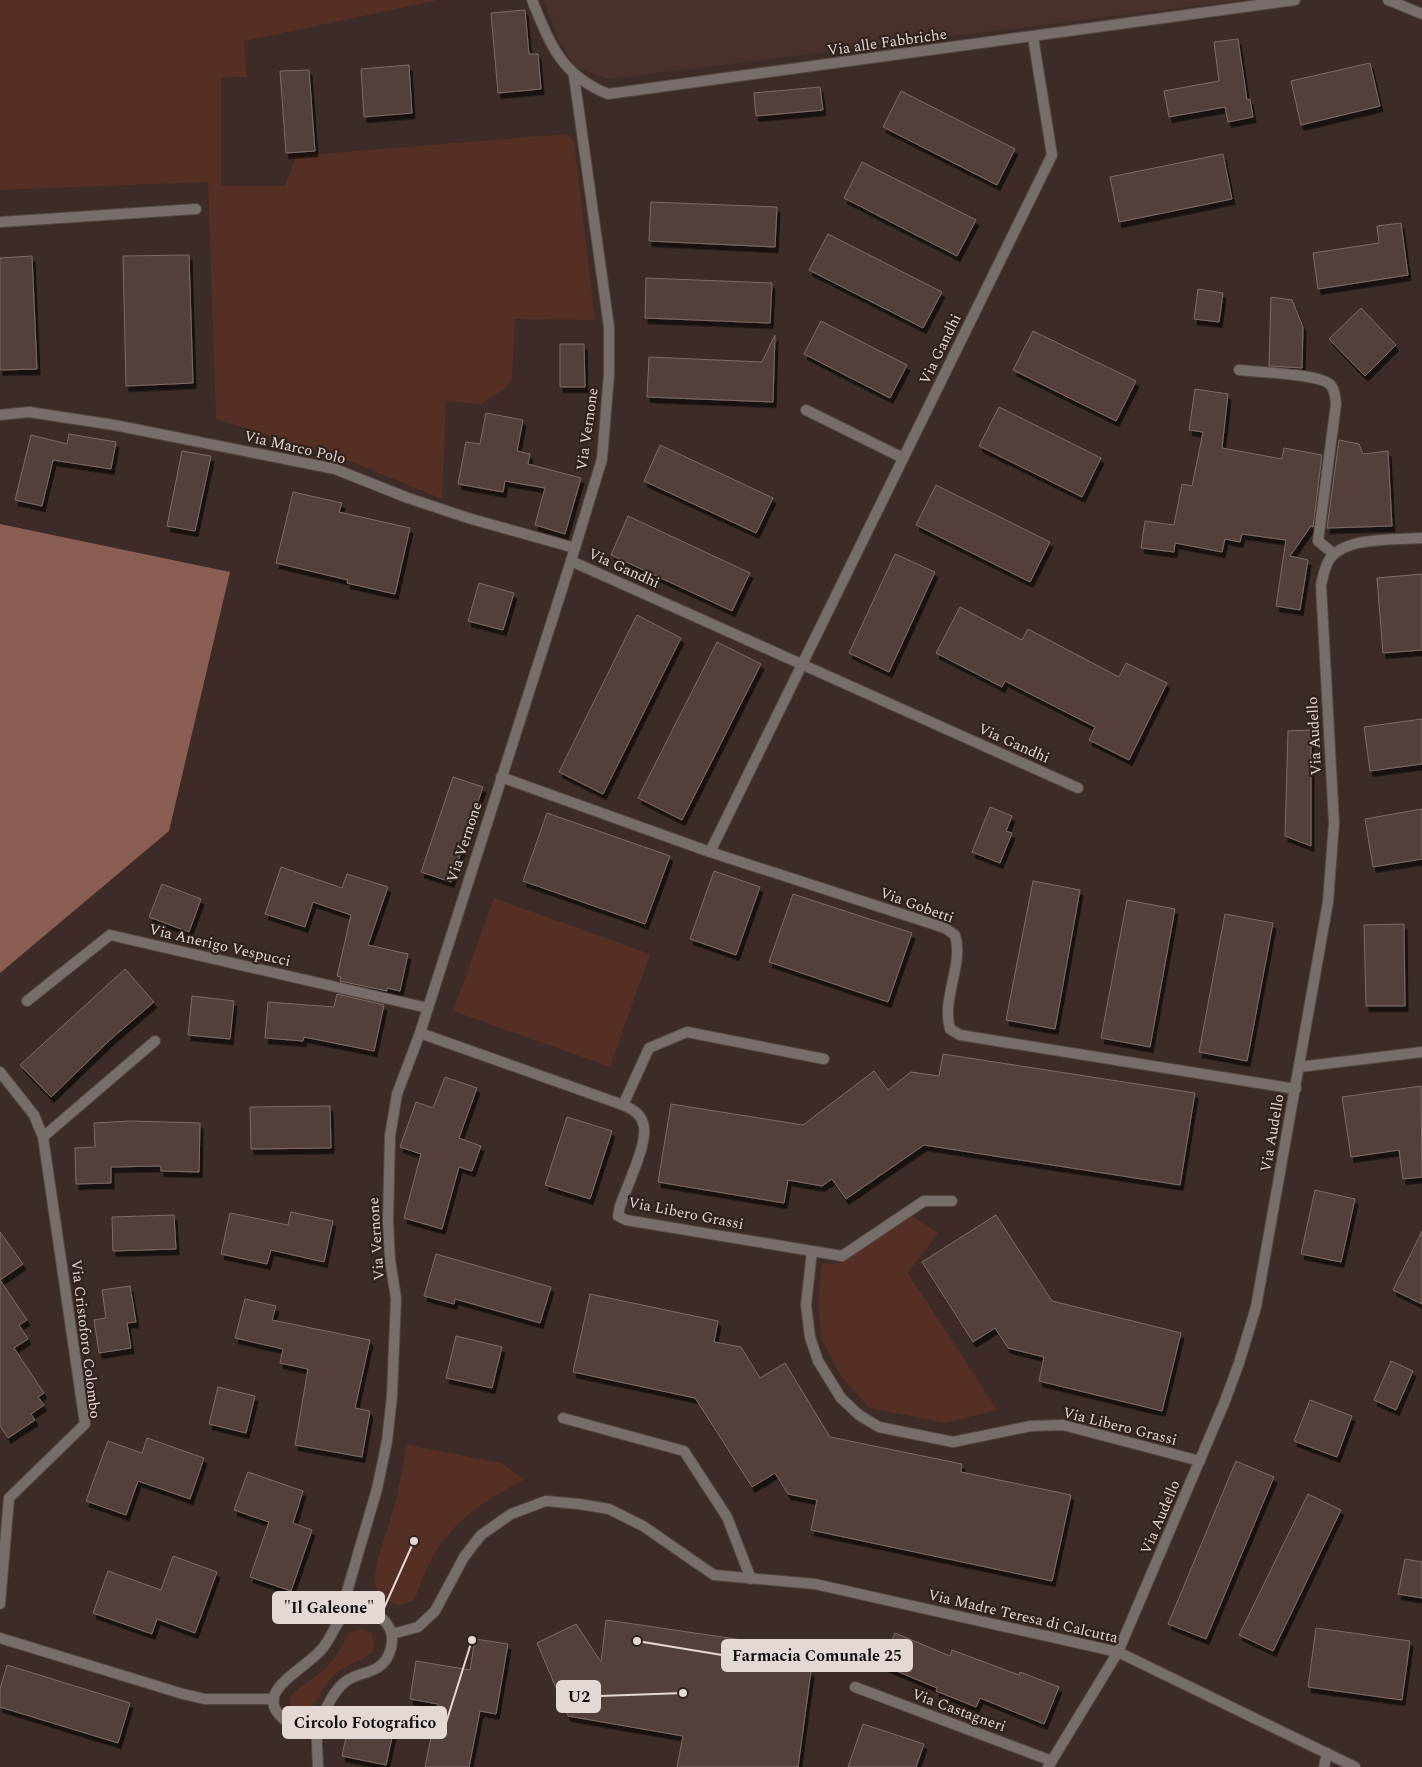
<svg xmlns="http://www.w3.org/2000/svg" width="1422" height="1767" font-family="Spectral,serif">
<defs>
<filter id="shadow"><feDropShadow dx="3" dy="5.5" stdDeviation="0" flood-color="#0009"/></filter>
</defs>
<rect width="100%" height="100%" fill="#3c2b26"/>
<polygon fill="#49312b" points="544,0 1244,0 609,79 577,68 559,42"/>
<g fill="#552e24">
<polygon points="0,0 439,0 244,41 247,77 221,78 221,186 285,186 296,156 566,134 574,141 595,320 515,319 512,378 506,388 481,404 446,401 442,499 347,460 216,419 208,182 0,190"/>
<polygon points="494,898 650,954 610,1067 453,1011"/>
<polygon points="912,1216 938,1233 908,1273 997,1410 945,1423 869,1408 841,1376 822,1340 818,1302 822,1264 840,1263"/>
<path d="M407,1445L502,1463L524,1480C488,1498 452,1521 432,1558C424,1572 420,1587 414,1601L397,1605L379,1596L374,1581L378,1558L396,1501Z"/>
<path d="M360,1629L371,1632L374,1642V1651C363,1661 347,1664 336,1673C323,1685 318,1703 305,1714L297,1712L290,1705V1697C300,1684 315,1679 326,1668C337,1657 342,1644 350,1632Z"/>
</g>
<polygon fill="#8a5e52" points="0,524 230,572 169,831 0,973"/>
<g fill="#52403b" stroke="#7f6b66" filter="url(#shadow)">
<polygon points="525,10 529,54 538,54 541,89 498,93 491,13"/>
<polygon points="1238,39 1247,100 1250,99 1253,117 1228,122 1225,107 1169,117 1164,91 1219,81 1214,42"/>
<polygon points="1370,63 1380,106 1301,125 1291,81"/>
<polygon points="409,65 412,113 364,117 361,69"/>
<polygon points="309,70 315,151 286,153 280,71"/>
<polygon points="820,87 823,110 756,116 754,93"/>
<polygon points="901,91 1015,149 997,185 883,127"/>
<polygon points="1223,154 1232,199 1119,222 1110,177"/>
<polygon points="862,162 976,220 957,256 844,198"/>
<polygon points="651,202 777,207 775,247 649,241"/>
<polygon points="1401,223 1408,275 1318,289 1313,253 1379,243 1377,226"/>
<polygon points="828,234 942,292 923,328 809,270"/>
<polygon points="189,255 193,383 126,386 123,256"/>
<polygon points="32,256 37,369 0,370 0,258"/>
<polygon points="646,278 772,283 770,323 645,318"/>
<polygon points="1198,289 1223,293 1219,322 1194,319"/>
<polygon points="1271,297 1292,300 1303,327 1302,368 1269,366"/>
<polygon points="1361,308 1396,345 1365,376 1329,339"/>
<polygon points="821,321 907,365 890,398 804,354"/>
<polygon points="1033,331 1136,381 1116,421 1013,370"/>
<polygon points="775,335 773,402 647,397 649,357 762,362"/>
<polygon points="560,344 584,344 585,387 560,387"/>
<polygon points="1195,389 1228,394 1222,448 1282,459 1284,448 1322,455 1313,527 1311,526 1290,556 1308,560 1300,610 1276,606 1286,540 1242,534 1240,542 1225,539 1222,552 1175,543 1174,552 1141,548 1145,521 1174,525 1182,484 1192,486 1203,432 1189,430"/>
<polygon points="999,407 1101,458 1082,497 979,446"/>
<polygon points="486,413 523,420 517,451 530,454 528,464 581,478 565,534 535,525 545,488 505,481 503,492 458,484 466,442 480,444"/>
<polygon points="69,434 116,442 111,469 53,460 42,506 15,500 31,435 67,444"/>
<polygon points="1339,440 1359,444 1363,454 1388,451 1392,526 1327,528"/>
<polygon points="660,445 773,498 756,533 644,481"/>
<polygon points="182,451 211,456 195,531 167,526"/>
<polygon points="936,485 1050,542 1030,582 916,525"/>
<polygon points="293,492 342,503 339,512 410,528 395,594 347,583 348,580 276,563"/>
<polygon points="628,516 750,573 732,611 611,555"/>
<polygon points="895,554 935,572 889,672 849,653"/>
<polygon points="1422,574 1422,650 1383,653 1377,578"/>
<polygon points="479,583 514,593 503,630 468,621"/>
<polygon points="960,607 1022,640 1028,629 1119,677 1126,663 1167,683 1129,760 1089,740 1095,727 1005,681 1002,687 936,653"/>
<polygon points="637,615 681,638 603,794 559,772"/>
<polygon points="717,642 761,664 682,820 638,798"/>
<polygon points="1422,719 1422,764 1370,771 1364,727"/>
<polygon points="1311,730 1311,846 1285,836 1288,731"/>
<polygon points="453,777 483,787 451,882 421,872"/>
<polygon points="990,807 1012,816 1006,831 1012,833 1000,863 972,852"/>
<polygon points="1422,809 1422,859 1373,867 1365,819"/>
<polygon points="547,813 670,856 645,924 523,881"/>
<polygon points="281,867 342,888 347,874 388,887 368,945 408,954 400,991 387,988 387,991 340,981 341,977 337,976 351,915 313,902 305,927 265,914"/>
<polygon points="714,871 760,887 736,955 690,939"/>
<polygon points="1033,881 1080,890 1055,1029 1006,1020"/>
<polygon points="162,884 201,899 189,932 149,917"/>
<polygon points="793,894 912,933 888,1002 769,962"/>
<polygon points="1127,900 1175,909 1150,1047 1101,1038"/>
<polygon points="1225,914 1273,923 1247,1061 1199,1052"/>
<polygon points="1404,924 1405,1006 1366,1006 1364,925"/>
<polygon points="125,969 154,1002 111,1039 51,1097 20,1065"/>
<polygon points="337,994 384,1005 374,1051 304,1037 303,1041 265,1038 268,1002 334,1007"/>
<polygon points="192,996 234,1001 230,1039 188,1035"/>
<polygon points="943,1054 1195,1093 1180,1185 924,1145 846,1199 832,1179 822,1186 788,1180 784,1203 658,1182 671,1104 803,1125 874,1071 888,1090 911,1072 939,1076"/>
<polygon points="445,1077 477,1088 459,1138 481,1146 472,1171 459,1167 442,1229 404,1218 421,1154 400,1147 416,1102 433,1108"/>
<polygon points="1421,1086 1422,1177 1403,1179 1399,1150 1351,1157 1342,1097"/>
<polygon points="330,1106 331,1148 251,1149 250,1107"/>
<polygon points="567,1117 612,1131 590,1199 545,1185"/>
<polygon points="131,1121 200,1123 199,1172 161,1171 161,1166 111,1167 111,1183 76,1184 75,1148 95,1147 94,1123"/>
<polygon points="1315,1190 1355,1199 1341,1262 1301,1254"/>
<polygon points="291,1212 333,1221 324,1262 271,1250 267,1264 221,1254 230,1213 288,1225"/>
<polygon points="174,1215 176,1249 113,1251 112,1217"/>
<polygon points="996,1215 1052,1301 1181,1333 1162,1411 1039,1381 1044,1357 1008,1348 995,1328 973,1342 922,1262"/>
<polygon points="1422,1231 1422,1304 1393,1290"/>
<polygon points="0,1232 23,1264 0,1280 27,1320 19,1325 28,1339 14,1348 44,1393 38,1397 44,1405 31,1414 35,1420 8,1438 0,1426"/>
<polygon points="436,1254 551,1287 540,1323 455,1299 454,1304 424,1296"/>
<polygon points="130,1286 136,1322 127,1323 131,1348 99,1353 94,1320 106,1318 102,1290"/>
<polygon points="590,1294 718,1321 714,1342 741,1347 760,1378 785,1363 830,1437 962,1464 961,1472 1071,1495 1052,1581 811,1530 817,1500 788,1494 775,1473 752,1487 695,1398 573,1372"/>
<polygon points="245,1299 276,1306 272,1320 370,1340 355,1408 370,1411 362,1457 295,1445 308,1369 280,1363 283,1349 235,1338"/>
<polygon points="456,1336 502,1347 492,1388 446,1378"/>
<polygon points="1391,1361 1413,1371 1396,1410 1374,1400"/>
<polygon points="218,1387 255,1396 246,1433 209,1424"/>
<polygon points="1310,1400 1352,1416 1337,1457 1294,1441"/>
<polygon points="147,1438 204,1458 190,1499 138,1481 126,1515 86,1501 108,1441 142,1453"/>
<polygon points="1236,1461 1274,1477 1206,1639 1168,1624"/>
<polygon points="248,1472 303,1491 293,1523 312,1530 291,1591 250,1577 269,1522 234,1510"/>
<polygon points="1308,1494 1341,1510 1273,1651 1239,1635"/>
<polygon points="173,1556 217,1572 195,1633 157,1619 152,1634 93,1613 108,1571 161,1590"/>
<polygon points="1405,1559 1422,1562 1422,1598 1398,1594"/>
<polygon points="606,1620 763,1643 758,1665 811,1671 798,1767 677,1767 683,1736 568,1716 537,1643 576,1624 601,1662"/>
<polygon points="1316,1628 1410,1641 1402,1700 1308,1687"/>
<polygon points="895,1633 950,1656 952,1650 1019,1675 1020,1672 1059,1687 1044,1724 980,1698 976,1707 936,1691 937,1688 882,1665"/>
<polygon points="475,1639 508,1644 496,1714 480,1711 469,1767 425,1767 438,1704 410,1699 416,1661 470,1670"/>
<polygon points="7,1665 130,1703 118,1743 0,1707 0,1689"/>
<polygon points="350,1718 394,1728 386,1765 342,1756"/>
<polygon points="863,1724 924,1744 916,1767 848,1767"/>
</g>
<g fill="none" stroke-linecap="round" stroke-linejoin="round">
<g stroke="#574742" stroke-width="12">
<g id="minor">
<polyline points="0,222 196,209"/>
<path d="M1239,370C1257,372 1315,374 1328,383C1335,387 1335,397 1336,404L1318,541L1334,554"/>
<polyline points="806,410 903,458"/>
<polyline points="0,415 29,412 114,425 335,469 408,498 468,518 575,548"/>
<polyline points="571,561 1078,788"/>
<path d="M501,777L710,852L945,928L955,935C964,966 941,998 950,1029L960,1035L1296,1089"/>
<polyline points="710,852 1052,155 1033,37"/>
<polyline points="27,1001 110,935 428,1008"/>
<path d="M420,1033L623,1105C632,1109 640,1113 643,1123C650,1140 626,1188 620,1206L618,1216L626,1220L842,1256L924,1201H952"/>
<polyline points="1299,1067 1422,1052"/>
<polyline points="0,1072 34,1115 43,1137 85,1424 9,1498 0,1604"/>
<polyline points="623,1105 649,1048 687,1032 824,1059"/>
<polyline points="43,1137 155,1041"/>
<polyline points="812,1251 806,1305 810,1337 818,1361 841,1398 859,1415 879,1427 953,1442 1031,1426 1063,1425 1200,1461"/>
<polyline points="563,1418 684,1451 727,1517 751,1579"/>
<path d="M357,1608C368,1610 380,1614 387,1624C397,1637 391,1660 377,1668C367,1674 355,1674 345,1682C323,1699 331,1722 297,1728C240,1697 301,1673 321,1650C334,1636 336,1614 357,1608Z"/>
<polyline points="339,1619 377,1489 387,1441 392,1396 396,1298 390,1260 388,1222 390,1136 397,1094 420,1033 571,561 602,459 609,374 609,327 574,76"/>
<polyline points="392,1634 418,1627 435,1611 464,1557 481,1535 511,1514 546,1501 579,1504 609,1509 643,1526 714,1575 815,1584 1118,1652 1355,1767"/>
<polyline points="0,1638 183,1694 205,1699 274,1699"/>
<polyline points="855,1687 1052,1761"/>
<polyline points="316,1722 318,1767"/>
<path d="M1048,1767L1118,1652L1225,1401L1239,1363L1256,1307L1328,902L1334,823L1321,585C1323,578 1324,569 1328,562C1341,536 1396,540 1422,538"/>
<polyline points="1324,1767 1327,1753"/>
</g>
</g>
<g stroke="#574742" stroke-width="12">
<g id="tertiary">
<path d="M532,0C550,44 561,75 608,94L1295,0"/>
<polyline points="1388,0 1422,14"/>
</g>
</g>
<use href="#minor" stroke="#776e6b" stroke-width="10"/>
<use href="#tertiary" stroke="#776e6b" stroke-width="10"/>
</g>
<g text-anchor="middle" stroke-width="4.5" stroke-linejoin="round" paint-order="stroke">
<g font-size="15" fill="#e4d8d5" stroke="#31211d">
<text transform="translate(887 42) rotate(-8)" y="5">Via alle Fabbriche</text>
<text transform="translate(940 349) rotate(-64)" y="5">Via Gandhi</text>
<text transform="translate(587 429) rotate(-82)" y="5">Via Vernone</text>
<text transform="translate(295 447) rotate(13)" y="5">Via Marco Polo</text>
<text transform="translate(624 568) rotate(24)" y="5">Via Gandhi</text>
<text transform="translate(1314 736) rotate(-93)" y="5">Via Audello</text>
<text transform="translate(1014 743) rotate(24)" y="5">Via Gandhi</text>
<text transform="translate(464 842) rotate(-72)" y="5">Via Vernone</text>
<text transform="translate(917 905) rotate(20)" y="5">Via Gobetti</text>
<text transform="translate(220 945) rotate(13)" y="5">Via Anerigo Vespucci</text>
<text transform="translate(1272 1133) rotate(-80)" y="5">Via Audello</text>
<text transform="translate(686 1213) rotate(11)" y="5">Via Libero Grassi</text>
<text transform="translate(376 1239) rotate(-94)" y="5">Via Vernone</text>
<text transform="translate(86 1339) rotate(83)" y="5">Via Cristoforo Colombo</text>
<text transform="translate(1120 1426) rotate(14)" y="5">Via Libero Grassi</text>
<text transform="translate(1160 1517) rotate(-67)" y="5">Via Audello</text>
<text transform="translate(1023 1616) rotate(13)" y="5">Via Madre Teresa di Calcutta</text>
<text transform="translate(959 1710) rotate(20)" y="5">Via Castagneri</text>
</g>
</g>
<path fill="none" stroke="#e4d8d5" stroke-width="2" d="M414 1541L384 1608M637 1641L722 1655M683 1693L600 1696M472 1640L446 1723"/>
<g fill="#e4d8d5" stroke="#31211d" stroke-width="2">
<circle cx="414" cy="1541" r="5"/>
<circle cx="637" cy="1641" r="5"/>
<circle cx="683" cy="1693" r="5"/>
<circle cx="472" cy="1640" r="5"/>
</g>
<g fill="#e4d8d5" stroke="#e4d8d5" stroke-width="2">
<rect x="273" y="1592" width="111" height="31" rx="5"/>
<rect x="722" y="1640" width="190" height="31" rx="5"/>
<rect x="557" y="1681" width="43" height="31" rx="5"/>
<rect x="283" y="1707" width="163" height="31" rx="5"/>
</g>
<g font-size="16" text-anchor="middle" font-weight="bold" fill="#111">
<text x="329" y="1613">"Il Galeone"</text>
<text x="817" y="1661">Farmacia Comunale 25</text>
<text x="579" y="1702">U2</text>
<text x="365" y="1728">Circolo Fotografico</text>
</g>
</svg>
